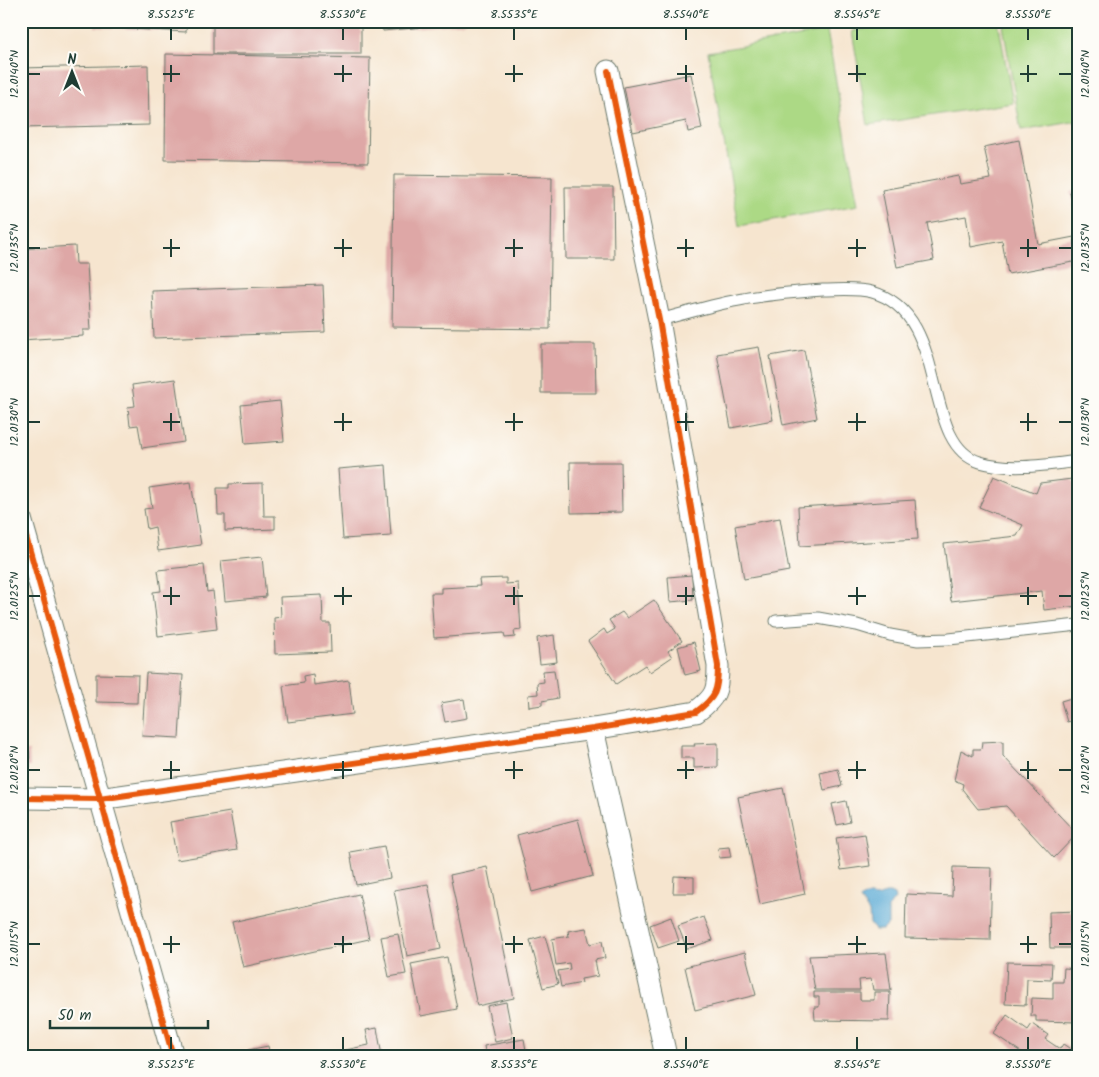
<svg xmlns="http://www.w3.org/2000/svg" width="1099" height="1077" font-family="Kalam,sans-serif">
<rect width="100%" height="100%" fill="#fdfcf7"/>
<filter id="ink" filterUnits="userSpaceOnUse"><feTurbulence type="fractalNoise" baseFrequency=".02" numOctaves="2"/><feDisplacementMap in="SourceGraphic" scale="10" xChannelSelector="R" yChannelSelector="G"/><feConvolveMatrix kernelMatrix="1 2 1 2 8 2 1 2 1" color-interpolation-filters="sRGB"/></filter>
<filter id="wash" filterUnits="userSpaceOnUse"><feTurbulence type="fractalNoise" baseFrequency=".0096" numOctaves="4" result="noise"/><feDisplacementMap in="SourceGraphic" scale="20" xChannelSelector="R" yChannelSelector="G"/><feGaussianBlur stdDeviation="1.12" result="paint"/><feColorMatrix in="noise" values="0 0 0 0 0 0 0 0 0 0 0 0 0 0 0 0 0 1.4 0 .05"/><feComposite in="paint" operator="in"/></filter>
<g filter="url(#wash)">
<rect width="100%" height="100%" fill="#f6e5cf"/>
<g fill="#acd985" stroke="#668b5c">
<polygon points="912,21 998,21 1013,103 868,125 852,31"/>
<polygon points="1032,21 1078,21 1078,121 1021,131 1003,26"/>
<polygon points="827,31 858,205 739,226 708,52"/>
</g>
<path fill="#5cabd6" stroke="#3e7485" d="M885,893H890L894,895L895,899L888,908V925L883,930H875L870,924L869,912L860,900L862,897C871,893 875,901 885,893Z"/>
<g id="blocks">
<g fill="#dea7a6">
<polygon points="96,21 187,21 186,32 95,27"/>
<rect x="213" y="21" width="148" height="33"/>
<polygon points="381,21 466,21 466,23 383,31"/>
<polygon points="166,54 370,58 368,163 165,160"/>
<polygon points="148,65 149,125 21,128 21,68"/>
<polygon points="691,74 702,129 688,132 686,121 633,132 624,87"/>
<polygon points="1019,140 1038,244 1074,237 1078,261 1008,274 1002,241 971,247 966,216 927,223 934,260 897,267 882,190 958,176 960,184 991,179 984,147"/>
<polygon points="394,175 552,177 550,329 392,327"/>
<polygon points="565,187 613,187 614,259 566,259"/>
<polygon points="1078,190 1078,221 1077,222 1070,192"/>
<polygon points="75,246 76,264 87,264 91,330 83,330 83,336 21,340 21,249"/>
<polygon points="323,285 325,332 154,338 152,291"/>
<polygon points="541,344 595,344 596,393 541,393"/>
<polygon points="759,347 773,420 731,428 717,354"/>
<polygon points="804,350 817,418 783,425 770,356"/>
<polygon points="175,379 184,442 142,448 138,425 130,426 128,407 135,406 132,385"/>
<polygon points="280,401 284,441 245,444 241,405"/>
<polygon points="570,462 621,462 622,512 571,513"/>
<polygon points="386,465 391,536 343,539 338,469"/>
<polygon points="994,476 1036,493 1040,483 1072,479 1078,487 1078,606 1044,610 1042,591 951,601 944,544 1017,536 1023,525 979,507"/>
<polygon points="191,482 201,545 158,551 155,527 147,529 144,509 152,508 149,488"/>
<polygon points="263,483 264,516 275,516 275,529 225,531 225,515 218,515 217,488 229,488 229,484"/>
<polygon points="915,500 918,539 800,546 798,507"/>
<polygon points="780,518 789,571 744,579 735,526"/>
<polygon points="262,557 266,597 225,601 221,561"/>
<polygon points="204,565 207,592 213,591 217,629 158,636 153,592 161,591 158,570"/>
<polygon points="692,575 693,600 670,602 668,577"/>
<polygon points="506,578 506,584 518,583 521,630 514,631 515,637 505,638 504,633 434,638 431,593 441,593 441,588 480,586 479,579"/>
<polygon points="322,595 323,623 330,623 331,652 275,654 274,618 281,617 280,597"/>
<polygon points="654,600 682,641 668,651 672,657 650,672 645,665 616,684 588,641 604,629 607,634 615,629 609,620 622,612 627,618"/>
<polygon points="554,635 557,662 540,664 537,638"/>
<polygon points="694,642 701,671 685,675 678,647"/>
<polygon points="554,670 558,698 542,701 542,705 529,707 528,695 538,694 537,683 544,682 543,671"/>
<polygon points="146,673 183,675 179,738 142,736"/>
<polygon points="96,674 138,675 137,703 96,702"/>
<polygon points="313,674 314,685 349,680 353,714 288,722 283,686 304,683 303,676"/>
<polygon points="1078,696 1078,719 1067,722 1061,701"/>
<polygon points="464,699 467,718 445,722 441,703"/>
<polygon points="1003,741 1003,756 1077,834 1054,858 1006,806 978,809 962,789 963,784 954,780 961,750 973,756 973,749 981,749 982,742"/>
<polygon points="718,743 718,767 694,768 694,758 681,758 681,746 695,746 694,744"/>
<polygon points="21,751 29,751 30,767 21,767"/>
<polygon points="838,769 842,786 824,790 820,773"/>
<polygon points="783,788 805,894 760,904 738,797"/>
<polygon points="846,801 850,822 837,825 832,804"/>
<polygon points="230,812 237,850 177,860 170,822"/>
<polygon points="578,819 593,876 532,892 517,835"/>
<polygon points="865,834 870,866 841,870 836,838"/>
<polygon points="28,838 29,865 21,865 21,839"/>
<polygon points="384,846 390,878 356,885 350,852"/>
<polygon points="729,847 731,857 719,858 718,848"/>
<polygon points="487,867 514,998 477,1006 450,875"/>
<polygon points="953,867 992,868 990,940 905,938 906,894 952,896"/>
<polygon points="674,876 694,877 694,893 673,893"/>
<polygon points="428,884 441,949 407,956 394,890"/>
<polygon points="359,894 369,939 243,967 232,922"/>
<polygon points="1078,911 1078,948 1050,948 1049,912"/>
<polygon points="671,917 679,941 658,948 650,925"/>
<polygon points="704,917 713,940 687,949 678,926"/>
<polygon points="586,928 590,944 602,941 605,958 595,960 598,976 581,979 582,983 561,987 558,971 570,969 569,963 556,965 552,939 569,936 568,931"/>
<polygon points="398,934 406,974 389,977 381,937"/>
<polygon points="545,936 558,984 543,988 530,940"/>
<polygon points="745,952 756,995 695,1010 685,967"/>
<polygon points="886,953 891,990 873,990 871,979 859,980 860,990 815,990 809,956"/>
<polygon points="447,957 457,1009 421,1016 411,964"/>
<polygon points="1007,962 1052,963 1051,980 1027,979 1026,1005 1005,1004"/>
<polygon points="1064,968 1078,969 1078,1022 1036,1021 1036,1016 1031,1016 1032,998 1053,999 1053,982 1063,982"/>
<polygon points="814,992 860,992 860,1000 874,1000 874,992 890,992 889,1021 815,1020 814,1007 819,1007 819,997 814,997"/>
<polygon points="506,1002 513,1038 495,1042 487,1006"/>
<polygon points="1007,1015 1028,1030 1032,1024 1048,1035 1045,1039 1060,1049 1063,1044 1078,1054 1078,1056 1027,1056 994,1034"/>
<polygon points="377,1028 382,1056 317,1056 369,1045 366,1030"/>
<polygon points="524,1039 527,1056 486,1056 484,1046"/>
<polygon points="268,1046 270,1056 249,1056 248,1050"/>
</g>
</g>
</g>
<g filter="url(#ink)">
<use href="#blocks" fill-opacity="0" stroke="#6a786a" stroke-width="1"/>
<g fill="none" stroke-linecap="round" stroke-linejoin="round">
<g stroke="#6a786a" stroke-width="13">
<g id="lane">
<path d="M659,320C687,313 715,304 744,299C769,294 796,292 823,290C839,290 856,288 872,292C952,314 919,444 980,462C1011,471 1046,465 1078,461"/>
<polyline points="776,621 818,618 857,625 890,635 918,640 949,639 1078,625"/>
</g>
</g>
<g stroke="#6a786a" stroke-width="23">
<g id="street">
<polyline points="21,519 173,1056"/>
<polyline points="593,729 666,1056"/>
<path d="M21,798L99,799L593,729L696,712C716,697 718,691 718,666L659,320L608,71"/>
</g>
</g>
<use href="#lane" stroke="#fff" stroke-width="11"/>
<use href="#street" stroke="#fff" stroke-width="21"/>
<g stroke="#fdfcf7" stroke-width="9">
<g id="cycleway">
<polyline points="21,519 173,1056"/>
<path d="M21,798L99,799L593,729L696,712C716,697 718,691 718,666L659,320L608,71"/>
</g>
</g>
<use href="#cycleway" stroke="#e8590c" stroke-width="6"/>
</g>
</g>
<path fill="none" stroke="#1f3d34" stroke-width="2" d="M171,28V40M343,28V40M514,28V40M686,28V40M857,28V40M1028,28V40M171,65V82M343,65V82M514,65V82M686,65V82M857,65V82M1028,65V82M28,74H40M163,74H180M334,74H352M505,74H523M677,74H694M848,74H866M1020,74H1037M1059,74H1072M171,239V257M343,239V257M514,239V257M686,239V257M857,239V257M1028,239V257M28,248H40M163,248H180M334,248H352M505,248H523M677,248H694M848,248H866M1020,248H1037M1059,248H1072M171,413V431M343,413V431M514,413V431M686,413V431M857,413V431M1028,413V431M28,422H40M163,422H180M334,422H352M505,422H523M677,422H694M848,422H866M1020,422H1037M1059,422H1072M171,587V605M343,587V605M514,587V605M686,587V605M857,587V605M1028,587V605M28,596H40M163,596H180M334,596H352M505,596H523M677,596H694M848,596H866M1020,596H1037M1059,596H1072M171,761V779M343,761V779M514,761V779M686,761V779M857,761V779M1028,761V779M28,770H40M163,770H180M334,770H352M505,770H523M677,770H694M848,770H866M1020,770H1037M1059,770H1072M171,936V953M343,936V953M514,936V953M686,936V953M857,936V953M1028,936V953M28,944H40M163,944H180M334,944H352M505,944H523M677,944H694M848,944H866M1020,944H1037M1059,944H1072M171,1037V1050M343,1037V1050M514,1037V1050M686,1037V1050M857,1037V1050M1028,1037V1050"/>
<rect width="1099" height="1077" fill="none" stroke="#fdfcf7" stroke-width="55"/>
<g transform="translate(72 72)" stroke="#fdfcf7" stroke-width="4" paint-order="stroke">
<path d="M0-4L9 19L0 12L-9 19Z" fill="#1f3d34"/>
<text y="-8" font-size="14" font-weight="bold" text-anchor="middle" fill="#1f3d34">N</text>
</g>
<path d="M50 1020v8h158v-8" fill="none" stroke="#1f3d34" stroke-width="2.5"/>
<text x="58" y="1020" font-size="15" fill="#1f3d34" stroke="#fdfcf7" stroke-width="4" paint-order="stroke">50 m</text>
<rect x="28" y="28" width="1044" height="1022" fill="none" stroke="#1f3d34" stroke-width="2"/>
<g font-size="12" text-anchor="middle" fill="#1f3d34">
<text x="171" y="18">8.5525°E</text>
<text x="343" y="18">8.5530°E</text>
<text x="514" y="18">8.5535°E</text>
<text x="686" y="18">8.5540°E</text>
<text x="857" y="18">8.5545°E</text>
<text x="1028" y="18">8.5550°E</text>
<text transform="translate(14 74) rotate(-90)" y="4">12.0140°N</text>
<text transform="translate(1085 74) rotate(-90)" y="4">12.0140°N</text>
<text transform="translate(14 248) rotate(-90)" y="4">12.0135°N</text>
<text transform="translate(1085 248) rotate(-90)" y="4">12.0135°N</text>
<text transform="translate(14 422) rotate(-90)" y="4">12.0130°N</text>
<text transform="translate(1085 422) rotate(-90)" y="4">12.0130°N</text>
<text transform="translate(14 596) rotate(-90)" y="4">12.0125°N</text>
<text transform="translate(1085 596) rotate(-90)" y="4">12.0125°N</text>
<text transform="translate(14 770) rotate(-90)" y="4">12.0120°N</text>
<text transform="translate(1085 770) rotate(-90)" y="4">12.0120°N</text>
<text transform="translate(14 944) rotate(-90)" y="4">12.0115°N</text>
<text transform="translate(1085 944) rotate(-90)" y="4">12.0115°N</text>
<text x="171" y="1068">8.5525°E</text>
<text x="343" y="1068">8.5530°E</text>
<text x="514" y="1068">8.5535°E</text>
<text x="686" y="1068">8.5540°E</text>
<text x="857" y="1068">8.5545°E</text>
<text x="1028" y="1068">8.5550°E</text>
</g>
</svg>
